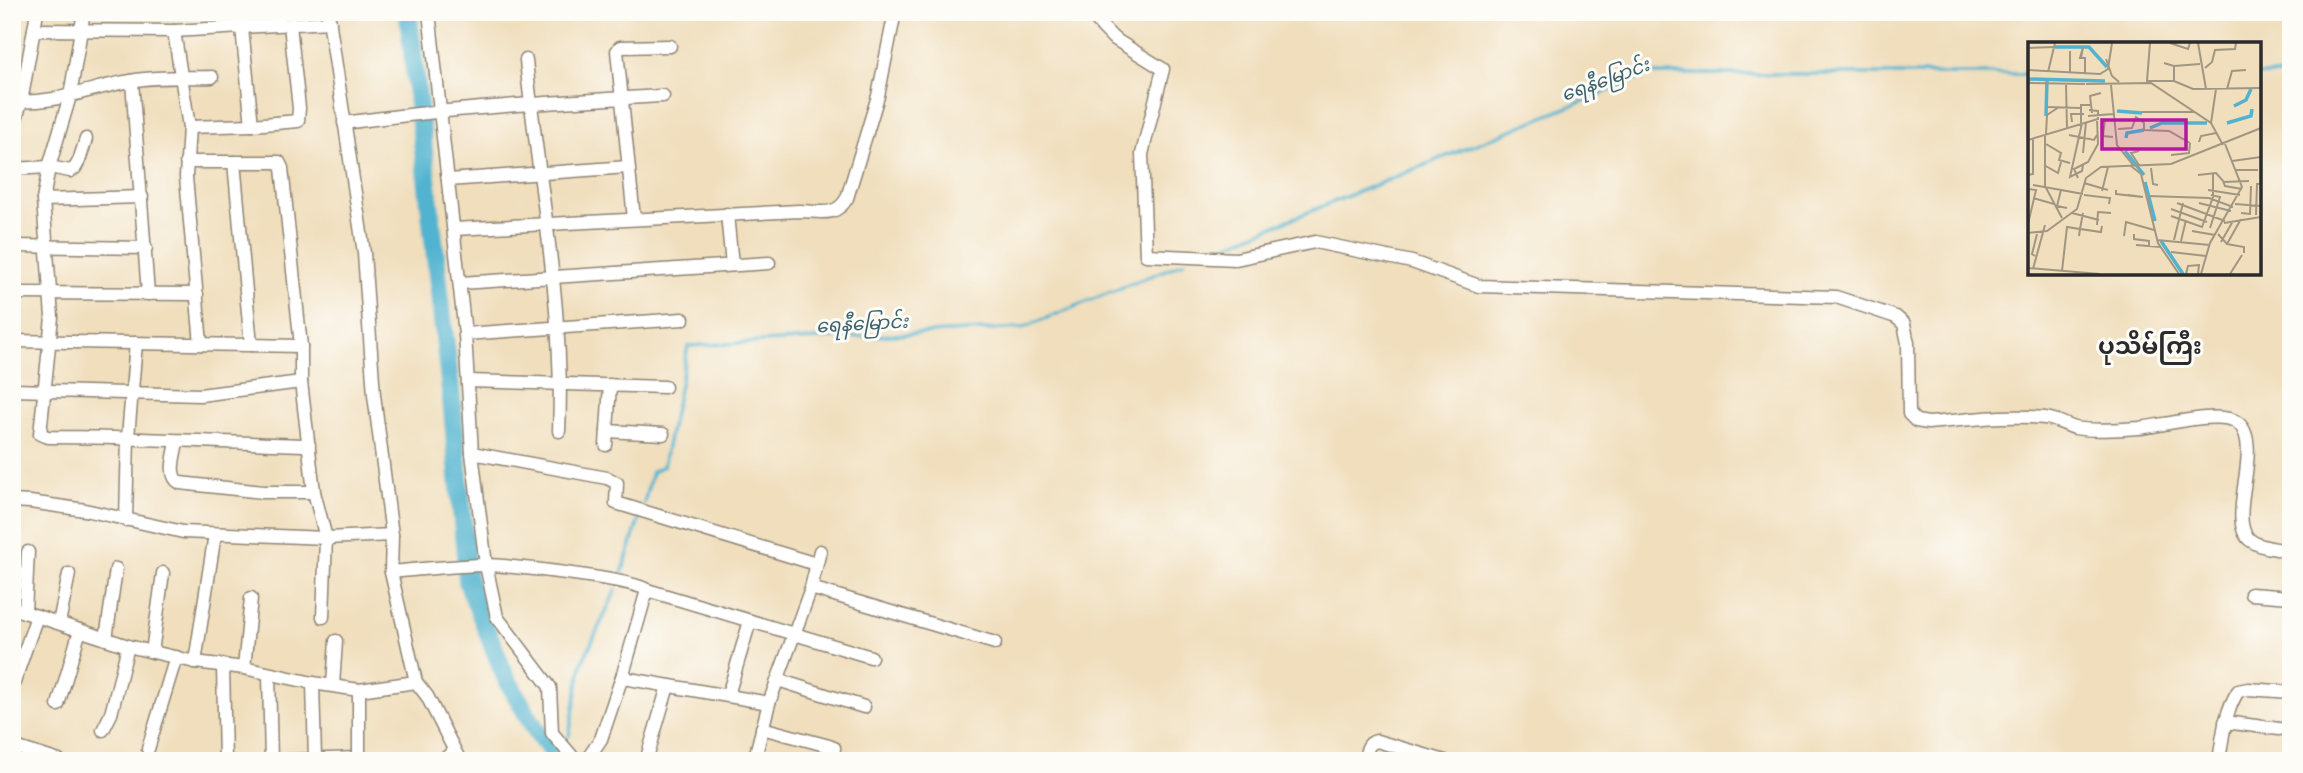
<svg xmlns="http://www.w3.org/2000/svg" width="2303" height="773" font-family="'Balsamiq Sans','Noto Sans Myanmar',sans-serif">
<rect width="100%" height="100%" fill="#fdfcf7"/>
<filter id="ink" filterUnits="userSpaceOnUse"><feTurbulence type="fractalNoise" baseFrequency=".0143" numOctaves="2"/><feDisplacementMap in="SourceGraphic" scale="14" xChannelSelector="R" yChannelSelector="G"/><feConvolveMatrix kernelMatrix="1 2 1 2 8 2 1 2 1" color-interpolation-filters="sRGB"/></filter>
<filter id="wash" filterUnits="userSpaceOnUse"><feTurbulence type="fractalNoise" baseFrequency=".00686" numOctaves="4" result="noise"/><feDisplacementMap in="SourceGraphic" scale="28" xChannelSelector="R" yChannelSelector="G"/><feGaussianBlur stdDeviation="1.57" result="paint"/><feColorMatrix in="noise" values="0 0 0 0 0 0 0 0 0 0 0 0 0 0 0 0 0 1.4 0 .05"/><feComposite in="paint" operator="in"/></filter>
<g filter="url(#wash)">
<rect width="100%" height="100%" fill="#f0debc"/>
<g fill="none" stroke-linecap="round" stroke-linejoin="round">
<g stroke="#51b3cf" stroke-width="3.5">
<polyline points="2259,75 2291,75"/>
<polyline points="1217,249 1650,74 2030,74"/>
<polyline points="644,503 652,472 663,466 688,346 1022,328 1185,262"/>
<polyline points="622,573 639,519"/>
<polyline points="569,736 582,663 616,590"/>
</g>
<polyline stroke="#51b3cf" stroke-width="19" points="408,12 452,404 468,583 505,676 540,737 561,761"/>
</g>
</g>
<g filter="url(#ink)">
<g fill="none" stroke-linecap="round" stroke-linejoin="round">
<g stroke="#8e8474" stroke-width="15">
<g id="street">
<path d="M84,12L70,96L49,167L43,200L52,317L40,434L48,437C135,437 222,443 309,445"/>
<polyline points="328,12 364,253 374,395 392,535 391,572 416,682 427,696 460,761"/>
<polyline points="429,12 465,334 472,453 486,565 497,617 550,687 552,733 576,761"/>
<path d="M1088,12L1113,38L1163,69L1142,154L1146,255L1236,259L1315,242L1412,262L1479,286L1836,297L1896,317L1904,324L1908,343L1909,414L1916,421L1928,423C1967,420 2007,414 2045,418C2056,419 2065,425 2075,428C2095,432 2120,429 2139,428C2161,426 2222,409 2238,423C2265,445 2225,520 2250,540C2260,548 2278,549 2291,551"/>
<polyline points="242,28 252,125"/>
<polyline points="34,30 174,31 330,22"/>
<polyline points="174,31 189,127 186,177 201,344"/>
<path d="M526,60C538,183 565,308 559,431"/>
<polyline points="132,81 148,294"/>
<path d="M12,101C52,105 87,89 125,82C153,76 183,78 212,77"/>
<path d="M344,123C450,108 557,102 663,96"/>
<polyline points="189,127 252,125 298,121 299,108 290,25"/>
<polyline points="12,132 21,102 37,12"/>
<polyline points="186,162 279,162 282,168 301,346 301,382 314,492 326,538 323,617"/>
<polyline points="234,162 251,345"/>
<polyline points="12,169 49,167 70,171 75,168 79,161 86,139"/>
<polyline points="448,180 628,167"/>
<polyline points="43,200 142,197"/>
<polyline points="727,214 732,265"/>
<polyline points="634,219 617,51 620,47 670,46"/>
<path d="M454,229L799,211C819,211 836,218 847,198L878,96L895,12"/>
<polyline points="12,246 146,248"/>
<polyline points="460,283 769,263"/>
<polyline points="12,293 197,294"/>
<polyline points="465,334 683,319"/>
<polyline points="12,341 301,346"/>
<polyline points="469,381 665,387"/>
<polyline points="12,390 200,395 301,382"/>
<polyline points="607,431 663,434"/>
<path d="M177,442C175,455 167,476 180,483L263,492H314"/>
<polyline points="606,445 610,385"/>
<polyline points="472,453 607,478 617,483 616,503 816,564"/>
<polyline points="12,501 30,502 85,510 183,532 326,538 392,535"/>
<polyline points="126,520 128,437 136,343"/>
<path d="M391,572C422,569 452,566 483,565C505,565 634,579 647,590L871,657"/>
<polyline points="811,588 995,643"/>
<polyline points="2251,594 2291,597"/>
<polyline points="12,608 128,646 195,662 244,668 313,683 359,690 416,682"/>
<polyline points="25,612 28,552"/>
<polyline points="59,623 69,574"/>
<polyline points="106,639 116,569"/>
<polyline points="152,652 163,573"/>
<polyline points="195,662 215,534"/>
<polyline points="223,665 225,761"/>
<polyline points="244,668 251,598"/>
<polyline points="269,674 271,761"/>
<polyline points="623,674 629,679 769,703"/>
<polyline points="778,680 864,707"/>
<polyline points="313,683 315,759"/>
<polyline points="333,685 336,641"/>
<polyline points="12,688 37,616"/>
<polyline points="359,690 359,761"/>
<polyline points="728,695 750,621"/>
<polyline points="58,705 80,630"/>
<polyline points="2225,722 2279,729"/>
<polyline points="762,728 829,746 834,748 832,761"/>
<polyline points="103,730 111,714 128,646"/>
<polyline points="12,746 59,761"/>
<polyline points="148,749 176,657"/>
<polyline points="269,761 359,758"/>
<polyline points="442,761 454,751"/>
<polyline points="586,761 601,739 623,674 647,590"/>
<polyline points="646,761 668,686"/>
<polyline points="754,761 769,703 811,588 820,551"/>
<path d="M1365,761C1367,752 1366,743 1377,741L1445,761"/>
<path d="M2219,761C2223,736 2224,714 2238,691L2248,689L2291,692"/>
</g>
</g>
<use href="#street" stroke="#fff" stroke-width="12"/>
</g>
</g>
<g text-anchor="middle" stroke-width="6" stroke-linejoin="round" paint-order="stroke">
<g font-size="19" font-style="italic" fill="#3a616d" stroke="#fdfcf7">
<text transform="translate(1605 79) rotate(-20)" y="7">ရေနီမြောင်း</text>
<text transform="translate(862 323) rotate(-3)" y="7">ရေနီမြောင်း</text>
</g>
<g font-size="24" font-weight="bold" fill="#2b2b2b" stroke="#fdfcf7">
<text x="2150" y="354">ပုသိမ်ကြီး</text>
</g>
</g>
<g transform="translate(2028 42)">
<rect width="233" height="233" fill="#f0debc"/>
<path fill="none" stroke="#51b3cf" stroke-width="3.5" d="M27,5H61L79,25M0,37L77,39M206,64L218,58L223,47M89,69L114,71M18,74L19,37M199,81L223,74L224,67M122,86L134,81H179M98,96L99,91L116,88M97,109L116,133M117,140L127,179M133,199L155,232"/>
<path fill="none" stroke="#a19682" stroke-width="2" d="M122,1L119,39H146L165,47L233,46M142,1L160,7L162,1M170,1L178,47M0,6L28,5M53,16L55,5L52,16H57V31M78,17L84,34L91,40M136,21L146,24V39M146,24L172,22M177,26L184,20L187,8L207,7L208,1M0,28L72,32L80,27L84,1M20,30L27,1M42,31V9M0,41L57,42M38,42L39,86M58,42L123,41L183,81L195,103M83,43L89,103L105,123M199,47L204,29L218,28M19,65L53,66M114,70H167M64,71L62,54L73,51M60,74L85,72M77,78L75,94L85,95M44,80L43,72H56M53,81V63H63M54,81L42,135L54,129L55,123M183,81L188,47M90,87L104,86L108,75L116,81V88L141,89L162,101M17,92V144L34,176M18,92L19,73L31,65M41,93L66,98L69,93M0,98L70,77V69L61,68M171,100L173,94L188,91M18,102L33,111L31,118L42,121M55,111L58,80M143,113L161,111L162,101M204,119L233,115M16,123L30,131L33,120M111,123L103,111L111,109M103,124L113,132L130,201L151,232M123,126L125,142L130,143M208,128H230M0,133L5,132V96M170,133L188,131L196,140L221,139M50,136L46,127L60,120L70,102L69,77M195,139L197,144L214,147M56,141L80,148M5,143L33,148M88,148V152L115,155L100,153M180,148L212,153M74,149L80,125M0,151L1,147L8,148L0,182M56,153L82,156L81,162M120,154L181,156L205,165M5,156L26,162M149,161L197,179M171,161L203,169M207,162L233,164M39,166L29,164L33,148L55,152M143,167L179,180M44,171L71,178M213,171L222,172L223,144M228,173L229,142H233M143,174L174,185L185,155V131M196,181L233,175M69,183L70,170L83,171M182,186L192,155L183,153M164,189L187,193M0,191L19,189L49,167L58,136L73,125L143,122L233,86M106,192V197L121,199V204M190,192L199,202L216,205V211M51,194L52,187L73,190L74,184M96,194L98,180L126,188M129,198L182,203M146,198L155,161M153,199L158,178M193,200L205,179M199,202L213,177M108,203L133,205M143,210L178,214M7,214L4,212L9,192M0,226L72,232M5,227L17,183M34,229L39,185L52,187L55,171M158,232L160,224L171,223L170,232M173,232L182,201L214,145L197,102M202,232L214,213"/>
<path fill="#b5179e" fill-opacity="0.15" stroke="#b5179e" stroke-width="3.5" d="M74,78H158V107H74Z"/>
<rect width="233" height="233" fill="none" stroke="#2b2b2b" stroke-width="3.5"/>
</g>
<rect width="2303" height="773" fill="none" stroke="#fdfcf7" stroke-width="42"/>
</svg>
